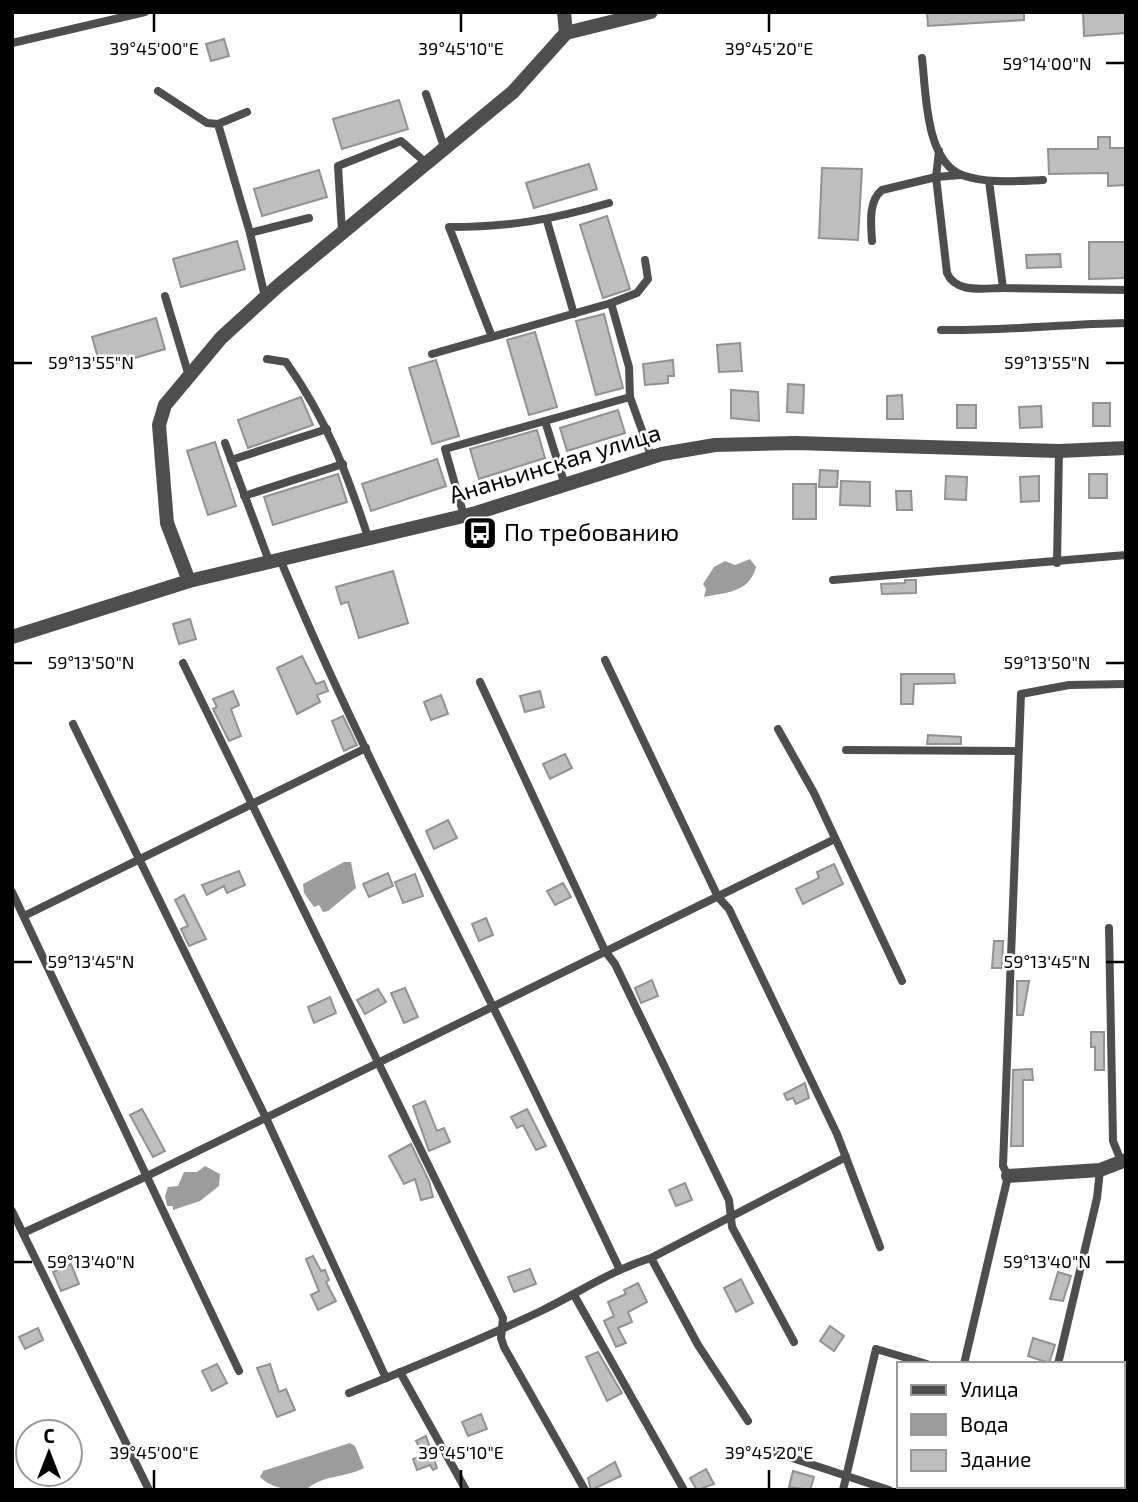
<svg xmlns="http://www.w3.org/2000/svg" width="1138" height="1502" font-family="'Exo 2',sans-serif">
<rect width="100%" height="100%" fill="#fff"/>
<g fill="#9c9c9c">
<path d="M750,559L756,567C749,594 724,592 704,597L706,589L703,584L714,567L725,561L735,565Z"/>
<polygon points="344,862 351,862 356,888 328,911 323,912 319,905 314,907 304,893 303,884"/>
<polygon points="205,1166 220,1174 219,1186 200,1201 173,1210 173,1206 167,1206 165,1196 168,1187 178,1186 184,1172 197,1172"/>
<path d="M350,1443L355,1446L364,1468C345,1478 321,1475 306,1490C289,1490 272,1489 260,1477L263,1471Z"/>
</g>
<g fill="#bebebe" stroke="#929292" stroke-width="2">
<polygon points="927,12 1024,12 1024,20 928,26"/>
<polygon points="1083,12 1126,12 1126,33 1084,36"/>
<polygon points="224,39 229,56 211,61 206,44"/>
<polygon points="399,100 408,129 342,149 333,119"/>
<polygon points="1098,137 1110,137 1110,148 1126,148 1126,185 1108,186 1108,173 1049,174 1048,149 1098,149"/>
<polygon points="589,164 597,189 534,208 526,183"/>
<polygon points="822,168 862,169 858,240 819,238"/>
<polygon points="319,170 327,197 262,216 254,189"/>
<polygon points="607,216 630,289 603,298 580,225"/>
<polygon points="237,241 245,269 181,287 173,259"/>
<polygon points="1089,242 1126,242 1126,278 1089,279"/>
<polygon points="1060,254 1061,267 1027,268 1026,255"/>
<polygon points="604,314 623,388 596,395 576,321"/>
<polygon points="156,318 165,349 101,368 92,337"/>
<polygon points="535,332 557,407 529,415 507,340"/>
<polygon points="740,343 742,371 719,372 717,345"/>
<polygon points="436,360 459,436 432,444 409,368"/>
<polygon points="673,360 674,376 668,376 668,383 645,385 643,364"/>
<polygon points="788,384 804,385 803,413 787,412"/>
<polygon points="731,390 758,392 759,421 731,418"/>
<polygon points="902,395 903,419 887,419 887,396"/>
<polygon points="301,397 313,425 248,448 238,420"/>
<rect x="1093" y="403" width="17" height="23"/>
<rect x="957" y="405" width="19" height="23"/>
<polygon points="1041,406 1042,427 1020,428 1019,407"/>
<polygon points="618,410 625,433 567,451 560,428"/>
<polygon points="537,430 545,458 479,479 470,449"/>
<polygon points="215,442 236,506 208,515 187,451"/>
<polygon points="437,459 446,486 371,511 362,484"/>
<polygon points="820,470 838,471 837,487 819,487"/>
<polygon points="338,474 347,502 273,525 264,497"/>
<rect x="1089" y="474" width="18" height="24"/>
<polygon points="946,476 967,477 966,500 945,499"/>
<polygon points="1039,476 1039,501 1021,502 1020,477"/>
<polygon points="841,481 870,482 870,506 840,505"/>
<rect x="793" y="484" width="23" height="35"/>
<polygon points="896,491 911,491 912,510 897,510"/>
<polygon points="393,571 408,623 359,638 348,602 341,604 336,587"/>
<polygon points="905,580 916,580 916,593 882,594 881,584 905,583"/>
<polygon points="190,619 196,639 179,644 173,624"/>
<polygon points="302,656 316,684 324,681 328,691 317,695 320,702 297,714 277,668"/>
<polygon points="901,674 954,674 955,683 914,684 913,704 901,704"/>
<polygon points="233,691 239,705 231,709 241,736 229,741 213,709 217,707 213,699"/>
<polygon points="540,691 544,707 525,712 520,696"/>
<polygon points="441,695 448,714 431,720 424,702"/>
<polygon points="343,716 357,745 344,751 332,721"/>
<polygon points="928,735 961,737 961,744 927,744"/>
<polygon points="565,754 572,768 550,779 543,764"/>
<polygon points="448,820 457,838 434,849 426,831"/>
<polygon points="834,864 843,884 803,904 796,889 819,878 817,872"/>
<polygon points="239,871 245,885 227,893 224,886 207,895 202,885"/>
<polygon points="388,873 393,886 369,897 363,884"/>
<polygon points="415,874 423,896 403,903 395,882"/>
<polygon points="563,883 571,897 555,905 547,891"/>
<polygon points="184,895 206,939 189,946 181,929 188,926 175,900"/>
<polygon points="486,918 493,935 479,941 472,924"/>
<polygon points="994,941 1003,941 1002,968 992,968"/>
<polygon points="652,980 658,996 641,1003 635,988"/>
<polygon points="1017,981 1029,981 1023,1015 1017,1015"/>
<polygon points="405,988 418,1017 404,1023 391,993"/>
<polygon points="378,989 386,1002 365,1014 357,1000"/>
<polygon points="330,997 336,1013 314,1023 308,1007"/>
<polygon points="1091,1032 1104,1032 1104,1070 1095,1070 1095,1047 1091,1047"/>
<polygon points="1032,1069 1033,1080 1023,1080 1023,1146 1011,1146 1013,1070"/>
<polygon points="805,1083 809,1098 796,1104 793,1098 787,1100 784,1094"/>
<polygon points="425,1101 437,1131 444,1128 450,1142 429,1151 413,1106"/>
<polygon points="142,1109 165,1151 153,1157 130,1115"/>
<polygon points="527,1109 546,1146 536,1150 523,1125 517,1128 511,1117"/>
<polygon points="411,1144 429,1181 433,1197 421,1200 415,1179 404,1184 389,1156"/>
<polygon points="685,1183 692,1200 676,1206 669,1190"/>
<polygon points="313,1256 321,1271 325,1270 329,1280 326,1282 336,1301 318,1310 311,1295 319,1291 306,1259"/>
<polygon points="71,1264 79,1284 61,1291 53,1272"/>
<polygon points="530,1269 536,1284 514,1292 508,1277"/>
<polygon points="1058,1272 1071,1276 1063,1301 1050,1299"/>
<polygon points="741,1279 753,1303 736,1312 724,1288"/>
<polygon points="638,1283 647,1302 628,1312 632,1322 618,1328 626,1343 616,1347 604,1321 614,1316 608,1302 626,1294 624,1290"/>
<polygon points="830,1326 844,1336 834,1351 820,1341"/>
<polygon points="38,1328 43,1340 25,1349 19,1337"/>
<polygon points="1033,1338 1055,1345 1049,1363 1028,1356"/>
<polygon points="598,1352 622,1393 607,1401 586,1357"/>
<polygon points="217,1364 227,1383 212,1391 202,1371"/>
<polygon points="270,1364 279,1392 286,1389 295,1410 277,1417 257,1368"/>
<polygon points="481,1414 487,1429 468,1436 462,1422"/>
<polygon points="426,1436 437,1468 433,1470 430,1465 417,1470 413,1459 424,1455 416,1441"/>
<polygon points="615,1462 621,1476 591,1490 588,1478"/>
<polygon points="706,1469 714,1484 697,1490 690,1478"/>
<polygon points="793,1471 814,1477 810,1490 789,1487"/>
</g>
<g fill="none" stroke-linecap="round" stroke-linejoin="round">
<g stroke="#4e4e4e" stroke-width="8">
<polyline points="12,43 145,12"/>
<path d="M922,58C926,91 925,161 962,175C987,184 1017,181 1043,180"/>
<polyline points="158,91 207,123 218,124 250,233"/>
<polyline points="426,94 444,147"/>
<polyline points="218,124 247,112"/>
<path d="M939,151L936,177L947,273C956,294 984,288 1003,288"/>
<polyline points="989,181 1003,288 1126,290"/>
<polyline points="547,221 574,314"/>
<polyline points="342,232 338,166 401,141 425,162"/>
<path d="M872,241C871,225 868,201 882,190L936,177L961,175"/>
<polyline points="645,260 648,279 637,293 611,303 629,367 630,397 652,458"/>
<polyline points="165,296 189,376"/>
<polyline points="265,297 250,233 309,218"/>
<path d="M941,330C1003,331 1064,324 1126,323"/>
<path d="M492,337L449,227C509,227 551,220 609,203"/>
<polyline points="432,354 611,303"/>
<path d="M267,359L286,362C327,420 347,473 369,540"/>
<polyline points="545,421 565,485"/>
<polyline points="225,443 269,561"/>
<polyline points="231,460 327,429"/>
<polyline points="244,496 343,464"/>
<polyline points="464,516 445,449 630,397"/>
<path d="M280,559C343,711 419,857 492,1005C536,1092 577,1180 619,1268"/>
<polyline points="1057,563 1059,451"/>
<polyline points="833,580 1126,555"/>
<polyline points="605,660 718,897 729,909 837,1134 880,1247"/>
<polyline points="183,663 503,1318 501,1338 504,1347 585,1490"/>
<polyline points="480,682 605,951 615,964 729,1200 732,1227 794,1342"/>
<polyline points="73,724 266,1118 386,1378"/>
<polyline points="778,729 814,793 902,981"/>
<polyline points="846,750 1018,751"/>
<polyline points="12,892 239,1371"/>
<polyline points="24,916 366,748"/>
<polyline points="1109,928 1113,1141 1121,1161"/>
<polyline points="12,1211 149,1490"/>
<polyline points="23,1233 147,1176 835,839"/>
<polyline points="651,1258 698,1345 748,1421"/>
<polyline points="574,1295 684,1490"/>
<polyline points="964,1364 1008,1176 1003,1166 1021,694 1069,685 1126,684"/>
<polyline points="1058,1364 1097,1198 1100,1170"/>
<polyline points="400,1372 466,1490"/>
<path d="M349,1393C413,1367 478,1341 541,1311C578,1293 612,1270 651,1258L846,1157"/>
<polyline points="774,1452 889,1490"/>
<polyline points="1122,1478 1126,1463"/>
<polyline points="843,1490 876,1349 927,1364"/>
<polyline points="935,1490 935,1486"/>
<polyline points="1029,1490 1030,1486"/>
<polyline points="1119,1490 1120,1486"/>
</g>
<g stroke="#4e4e4e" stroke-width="14">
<polyline points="566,33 651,12"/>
<polyline points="189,581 167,523 159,425 165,405 221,338 279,285 513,92 566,33 564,12"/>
<polyline points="12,637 189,581 476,513 662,454 715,445 796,443 1059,451 1126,448"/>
<polyline points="1008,1176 1100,1170 1126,1160"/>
</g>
</g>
<path fill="none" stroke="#000" stroke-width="2.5" d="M154,14V32M461,14V32M769,14V32M1106,63H1124M14,363H32M1106,363H1124M14,663H32M1106,663H1124M14,962H32M1106,962H1124M14,1262H32M1106,1262H1124M154,1470V1488M461,1470V1488M769,1470V1488"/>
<defs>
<g id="bus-square" transform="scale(1.75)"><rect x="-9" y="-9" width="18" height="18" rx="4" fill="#000" stroke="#fff"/><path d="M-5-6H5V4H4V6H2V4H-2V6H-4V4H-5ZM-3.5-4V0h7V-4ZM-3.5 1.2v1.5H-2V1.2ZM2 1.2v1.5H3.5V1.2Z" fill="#fff"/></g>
</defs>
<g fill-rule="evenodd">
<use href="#bus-square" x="480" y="533"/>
</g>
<g text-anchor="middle" stroke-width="5" stroke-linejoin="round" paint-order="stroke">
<g font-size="24" fill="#000" stroke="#fff">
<text transform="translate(555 464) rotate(-17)" y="8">Ананьинская улица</text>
</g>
<g font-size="24" fill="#000" stroke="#fff" text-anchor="start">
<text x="504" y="541">По требованию</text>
</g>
</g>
<g font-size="18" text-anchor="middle" fill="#000" stroke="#fff" stroke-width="5" stroke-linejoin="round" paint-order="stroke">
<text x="154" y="55">39°45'00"E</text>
<text x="461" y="55">39°45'10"E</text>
<text x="769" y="55">39°45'20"E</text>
<text x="1047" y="70">59°14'00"N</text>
<text x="91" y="369">59°13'55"N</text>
<text x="1047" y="369">59°13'55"N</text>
<text x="91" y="669">59°13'50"N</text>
<text x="1047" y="669">59°13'50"N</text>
<text x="91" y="968">59°13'45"N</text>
<text x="1047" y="968">59°13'45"N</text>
<text x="91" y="1268">59°13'40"N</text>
<text x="1047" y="1268">59°13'40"N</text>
<text x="154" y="1459">39°45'00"E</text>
<text x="461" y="1459">39°45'10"E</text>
<text x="769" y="1459">39°45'20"E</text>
</g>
<rect width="1138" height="1502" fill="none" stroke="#000000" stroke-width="28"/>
<rect x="897" y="1362" width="228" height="126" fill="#ffffff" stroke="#999999" stroke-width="2"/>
<rect x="911" y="1385" width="35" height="10" fill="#4e4e4e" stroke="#999999" stroke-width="2"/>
<text x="960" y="1397" font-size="21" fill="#000000">Улица</text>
<rect x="911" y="1414" width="35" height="21" fill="#9c9c9c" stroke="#999999" stroke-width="2"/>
<text x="960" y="1432" font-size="21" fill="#000000">Вода</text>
<rect x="911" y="1450" width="35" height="21" fill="#bebebe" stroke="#999999" stroke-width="2"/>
<text x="960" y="1467" font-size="21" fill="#000000">Здание</text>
<g transform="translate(49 1453)"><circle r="33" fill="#ffffff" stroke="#999999" stroke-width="2"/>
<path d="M0-5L12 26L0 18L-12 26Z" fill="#000000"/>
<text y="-10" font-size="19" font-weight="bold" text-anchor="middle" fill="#000000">С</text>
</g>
</svg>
